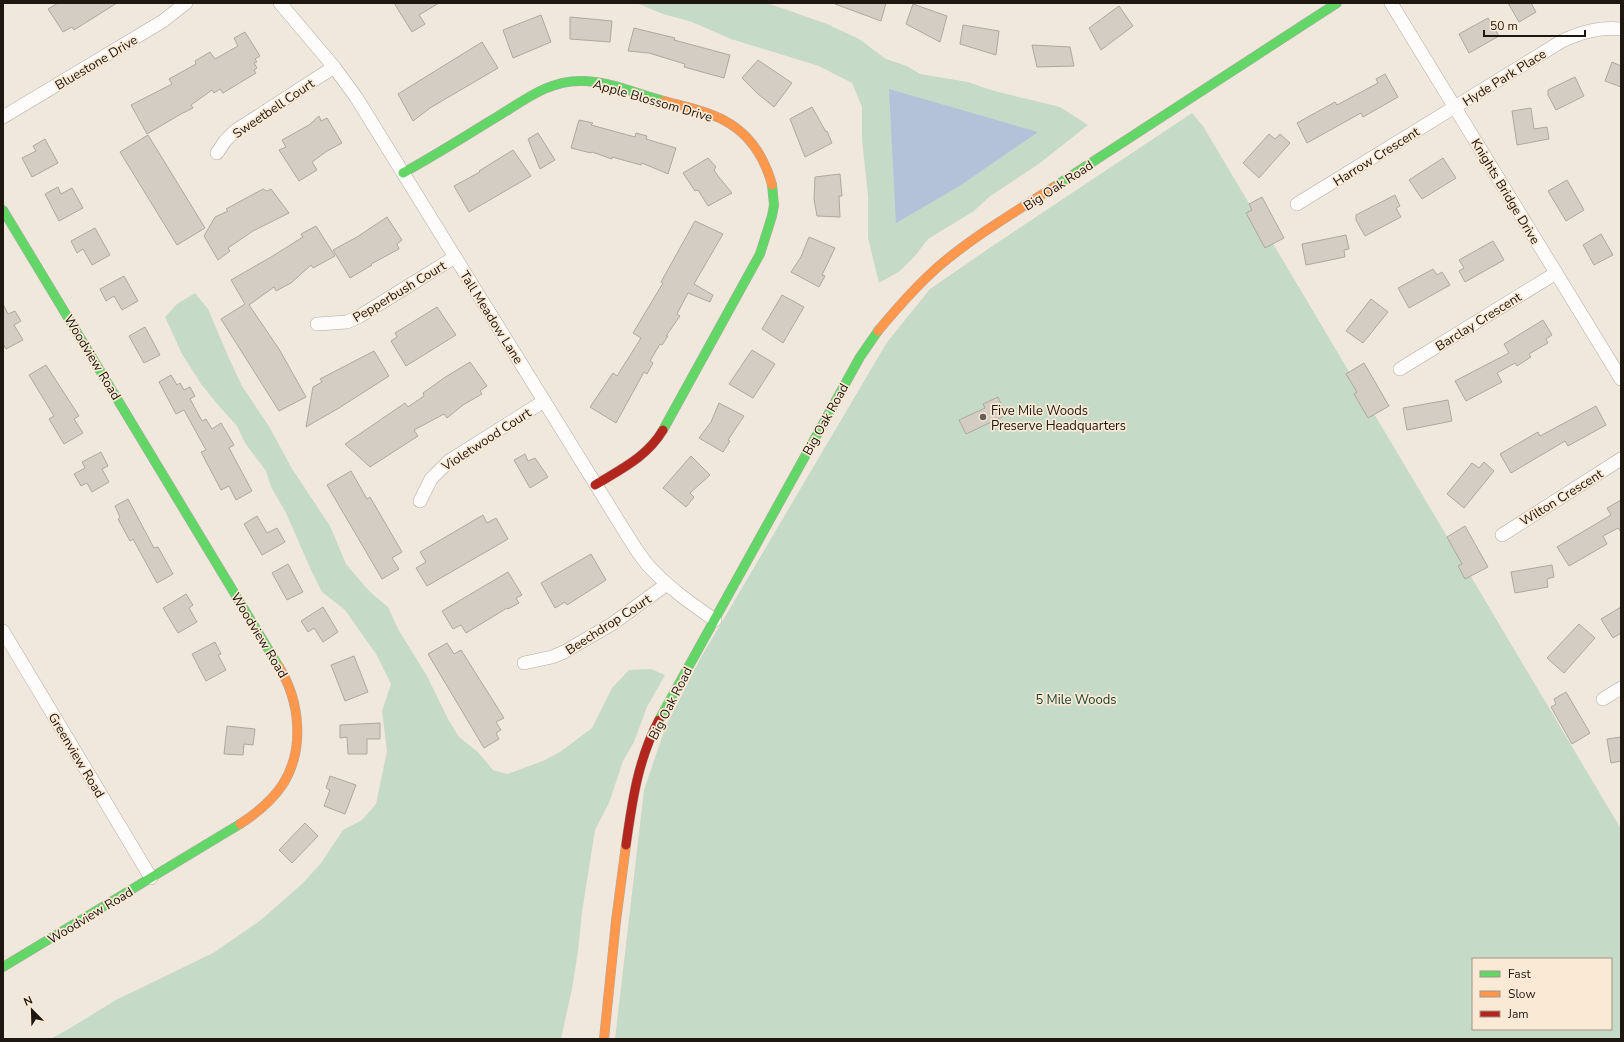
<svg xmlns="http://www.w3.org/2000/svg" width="1624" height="1042" font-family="'Nunito Sans',sans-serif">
<rect width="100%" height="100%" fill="#f1e8dd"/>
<g fill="#c6dac8" fill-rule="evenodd">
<polygon points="636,3 767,3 827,24 859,39 886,59 907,66 920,74 968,82 991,90 1060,107 1088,125 1040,163 989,197 974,211 928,239 915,256 900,271 879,283 868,238 868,196 862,139 862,107 852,83 819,66 731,39 692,22 663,14"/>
<path d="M1192,113L1203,126L1621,829V1039H615L644,790L665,728L700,659L880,354L888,341L930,289L988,249ZM1473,959H1611V1029H1473Z"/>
<polygon points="195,293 208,309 228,356 242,386 270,428 291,467 330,526 346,564 369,591 388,607 398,629 427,676 448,719 459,737 478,752 493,770 507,774 543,761 560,752 592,728 612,688 629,670 651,669 665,675 647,707 634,742 623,761 609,803 595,830 582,912 578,951 572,989 561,1039 50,1039 67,1030 116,1000 213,953 261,920 303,883 321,863 343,830 362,820 376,804 387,751 382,711 391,684 376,654 345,610 322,592 311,570 286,513 271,487 266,471 245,443 237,426 219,406 201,384 182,354 165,317 177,304"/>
</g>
<polygon fill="#b3c1d9" points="889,89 1038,132 958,187 896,223"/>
<g fill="#d4cdc4" stroke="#aea89f">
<polygon points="58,3 117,3 74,30 72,27 63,32 48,9"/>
<polygon points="394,3 439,3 419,15 425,24 412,32"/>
<polygon points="835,3 886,3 881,21 835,4"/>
<polygon points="1508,3 1531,3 1536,12 1519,22"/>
<polygon points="913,4 947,16 940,42 906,24"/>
<polygon points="1119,6 1133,26 1101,50 1089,28"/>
<polygon points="541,15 551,42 513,58 503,30"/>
<polygon points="570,17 612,21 610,42 570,39"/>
<polygon points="1488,18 1499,36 1469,53 1459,34"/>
<polygon points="963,25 999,31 996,55 960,44"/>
<polygon points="634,28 675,38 674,40 730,55 724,78 684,67 685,64 649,53 628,51"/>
<polygon points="245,32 260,56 255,59 257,62 254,63 257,68 254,70 256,73 223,93 220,89 214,93 212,90 191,105 193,108 181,114 147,134 131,105 172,84 169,79 196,64 195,61 210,52 215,59 238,46 234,38"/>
<polygon points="482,42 498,68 430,108 413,121 398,94"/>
<polygon points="1032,45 1070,47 1074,66 1037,67"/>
<polygon points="758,60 792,83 774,107 758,94 742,78"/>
<polygon points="1612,62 1621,66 1621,87 1605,81"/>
<polygon points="1385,74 1398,97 1363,117 1361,113 1307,143 1297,123 1335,102 1337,105 1378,83 1376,79"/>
<polygon points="1575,77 1584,96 1556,110 1548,95 1548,90"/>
<polygon points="812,107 826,132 827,131 832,143 805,157 790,119"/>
<polygon points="1531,108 1534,129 1547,127 1549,139 1517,145 1512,111"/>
<polygon points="319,116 321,121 327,118 342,143 327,151 312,162 317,170 299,181 279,150 286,147 282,140 309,125"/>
<polygon points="579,120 593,123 591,125 635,137 636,133 647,136 646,139 676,148 668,174 642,163 641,165 612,157 612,159 592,152 591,153 571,148"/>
<polygon points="538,133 555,160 540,169 528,139"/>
<polygon points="1269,134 1275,139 1280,134 1290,143 1259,178 1243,163"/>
<polygon points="148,135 205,228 177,245 120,152"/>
<polygon points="45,139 58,163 32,177 22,158 36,151 33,146"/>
<polygon points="513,150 531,176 469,212 454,186 480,172 479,171"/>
<polygon points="708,158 716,167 714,170 718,176 732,193 708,206 698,190 695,191 683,173"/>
<polygon points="1443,158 1456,178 1422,199 1409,180"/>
<polygon points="840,174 842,196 839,196 840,217 817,216 814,199 815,177"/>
<polygon points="1567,180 1584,210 1566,221 1548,191"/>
<polygon points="58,187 61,194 72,188 83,208 59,221 45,194"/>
<polygon points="263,189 267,191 271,189 289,213 253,231 228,248 230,251 218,260 204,236 215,217 228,211 226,209"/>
<polygon points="1395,195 1400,206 1396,208 1401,217 1365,236 1356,220 1356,215"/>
<polygon points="1262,197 1284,238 1265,248 1246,213 1252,210 1249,204"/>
<polygon points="387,217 402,240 397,244 399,249 371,264 372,265 350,278 333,250 357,237"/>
<polygon points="695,221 723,234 694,284 713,295 710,302 688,293 677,314 680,316 666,336 668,336 662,345 660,344 650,361 653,363 647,374 644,372 616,423 590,407 613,373 617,376 641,338 633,333 663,283 661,282"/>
<polygon points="316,226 335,256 313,268 311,265 291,283 276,291 274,287 249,305 279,349 306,397 279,411 221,319 245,304 231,280 271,257 303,237 301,234"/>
<polygon points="95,228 110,255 92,265 83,249 77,253 71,241"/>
<polygon points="1601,234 1613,255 1594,265 1583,245"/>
<polygon points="1346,235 1349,249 1344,250 1345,257 1306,265 1302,244"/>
<polygon points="809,237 835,248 822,275 825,276 819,287 791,272 801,257"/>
<polygon points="1493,241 1504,260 1465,282 1459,271 1464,268 1459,260"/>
<polygon points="1433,269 1437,275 1442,272 1450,285 1409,308 1398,288"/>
<polygon points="124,276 138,301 122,310 114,296 106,301 100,289"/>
<polygon points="782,295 804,307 783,343 762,329"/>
<polygon points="1371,299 1388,312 1363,343 1346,331"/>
<polygon points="3,304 8,314 15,311 21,321 14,325 23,340 6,349 3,344"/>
<polygon points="437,307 456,335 406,366 391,341 397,337 395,333"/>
<polygon points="1543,320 1552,335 1546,339 1548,343 1529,354 1531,357 1517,366 1515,363 1497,373 1502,382 1466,401 1455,381 1509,353 1504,344"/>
<polygon points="145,327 160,355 144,363 129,336"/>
<polygon points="752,350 775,364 753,398 729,384"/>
<polygon points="374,351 389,376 339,408 306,427 313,387 322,382 320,379"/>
<polygon points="470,362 487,386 480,391 482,394 463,405 447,418 444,414 414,430 418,436 370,467 345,444 405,403 408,407 424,396 423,393 444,378"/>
<polygon points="1364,363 1389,406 1368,418 1354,394 1357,392 1346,374"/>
<polygon points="46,365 79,416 74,419 83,433 64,444 49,419 54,416 29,375"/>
<polygon points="171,375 177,385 180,383 184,390 190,387 195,396 190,399 202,421 206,419 212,429 221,423 234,445 229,448 252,491 236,500 229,486 221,490 201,452 206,450 184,410 176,414 159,382"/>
<polygon points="998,397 1006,415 966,434 959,420 985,408 983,404"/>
<polygon points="1448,400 1452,421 1407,430 1403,408"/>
<polygon points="719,403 744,416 728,440 730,441 723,452 699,438 711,422"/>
<polygon points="1596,406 1606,425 1568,446 1565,441 1511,473 1500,454 1538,432 1540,436"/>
<polygon points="101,452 108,466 102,469 109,482 92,492 87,483 81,486 74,474 85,468 82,462"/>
<polygon points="525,454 528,461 535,458 548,477 530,488 514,460"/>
<polygon points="691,456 710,475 690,493 694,497 686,507 663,488"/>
<polygon points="1484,462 1494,471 1464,508 1447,494 1472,463 1479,468"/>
<polygon points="351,471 367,499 370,497 402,552 392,558 399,569 382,579 327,485"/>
<polygon points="128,499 154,548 158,547 173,574 157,583 133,539 130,541 118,519 120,517 115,506"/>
<polygon points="1621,500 1621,532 1618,528 1603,536 1607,544 1569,566 1557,547 1611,515 1607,508"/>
<polygon points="483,515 487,523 496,518 508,539 427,586 416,568 426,562 420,552"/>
<polygon points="257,516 267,533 277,528 285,542 262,555 244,524"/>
<polygon points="1465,526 1488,567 1465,579 1458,566 1462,564 1447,537"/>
<polygon points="591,554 606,580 567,605 565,602 555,608 541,583"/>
<polygon points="288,564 303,592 287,600 272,573"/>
<polygon points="1552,565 1554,577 1547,579 1548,587 1515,593 1511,572"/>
<polygon points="508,572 522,595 516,598 519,603 508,609 507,608 466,633 461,625 453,629 442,611"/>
<polygon points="186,594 193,605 189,608 197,622 178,633 163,608"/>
<polygon points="323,607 338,632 323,642 314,628 308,632 301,621"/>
<polygon points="1621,607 1621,633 1613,638 1601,619"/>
<polygon points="1579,624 1595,638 1564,673 1547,658"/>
<polygon points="215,642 221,654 218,655 226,670 206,681 192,654"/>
<polygon points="447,643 454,654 461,650 504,718 496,722 501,730 496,733 499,739 484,748 428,654"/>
<polygon points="354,656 368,692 345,701 331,665"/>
<polygon points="1566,692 1590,733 1572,744 1551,707 1556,704 1554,699"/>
<polygon points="380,723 380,739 367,739 367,754 348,754 347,737 340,738 340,725"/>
<polygon points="227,726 255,729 253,745 244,744 243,755 224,754"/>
<polygon points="1621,737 1621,761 1611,763 1607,739"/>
<polygon points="330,776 356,785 345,814 324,806 330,790 326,788"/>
<polygon points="305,823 318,836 292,863 279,850"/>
</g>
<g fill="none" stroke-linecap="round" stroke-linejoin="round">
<g stroke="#b1aaa1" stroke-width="14">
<g id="street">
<path d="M280,3L334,67L356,97L627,535C633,545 639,554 646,563C666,586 690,603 715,620"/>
<polyline points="1391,3 1621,379"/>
<polyline points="3,117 163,21 186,3"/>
<polyline points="217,153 225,141 235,131 334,67"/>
<path d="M1297,204L1562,41C1582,32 1599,27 1621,29"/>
<polyline points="317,324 347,322 360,316 455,257"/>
<polyline points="1400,369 1556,273"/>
<polyline points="420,501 431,479 449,461 544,401"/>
<polyline points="1502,535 1621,459"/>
<polyline points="3,631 151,878"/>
<polyline points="524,663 552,657 564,652 612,624 667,584"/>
<polyline points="1603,699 1621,688"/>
</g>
</g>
<g stroke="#b1aaa1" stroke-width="10">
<g id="fast">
<path d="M403,173C432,157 461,139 490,121C520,104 547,79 584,81C611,82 637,94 664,101"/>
<polyline points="1054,187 1337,3"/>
<polyline points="3,210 279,667"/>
<polyline points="663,430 760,254 772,216 774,205 772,185"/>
<polyline points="659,720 860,357 878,331"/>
<polyline points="3,967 240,824"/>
</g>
</g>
<g stroke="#b1aaa1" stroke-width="10">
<g id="slow">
<path d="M664,101C705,112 740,117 762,159C766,167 770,176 772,185"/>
<path d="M878,331C897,308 916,286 939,266C974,236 1015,212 1054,187"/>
<path d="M240,824C257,813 272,801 283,784C305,749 300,701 279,667"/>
<polyline points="604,1039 616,921 626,845"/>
</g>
</g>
<g stroke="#b1aaa1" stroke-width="10">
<g id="jam">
<path d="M595,485C621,469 647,457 663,430"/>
<path d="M626,845C632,802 638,759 659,720"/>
</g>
</g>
<use href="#street" stroke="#fdfcfa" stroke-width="13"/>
<use href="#fast" stroke="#63d668" stroke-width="9"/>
<use href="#slow" stroke="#ff974d" stroke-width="9"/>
<use href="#jam" stroke="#b3261e" stroke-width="9"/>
</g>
<circle fill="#676058" stroke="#f9e9d5" stroke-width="1.5" cx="983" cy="417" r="4"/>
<g text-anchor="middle" stroke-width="3.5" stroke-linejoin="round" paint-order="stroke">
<g font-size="13" fill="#1d1710" stroke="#f9e9d5">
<text transform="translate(96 62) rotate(-31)" y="5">Bluestone Drive</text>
<text transform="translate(1504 77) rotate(-32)" y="5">Hyde Park Place</text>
<text transform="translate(653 100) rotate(16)" y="5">Apple Blossom Drive</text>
<text transform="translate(273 108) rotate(-34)" y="5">Sweetbell Court</text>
<text transform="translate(1376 156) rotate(-32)" y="5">Harrow Crescent</text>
<text transform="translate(1058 185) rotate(-33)" y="5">Big Oak Road</text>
<text transform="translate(1506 191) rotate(59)" y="5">Knights Bridge Drive</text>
<text transform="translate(399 291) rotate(-31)" y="5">Pepperbush Court</text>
<text transform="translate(492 317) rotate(58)" y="5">Tall Meadow Lane</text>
<text transform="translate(1478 321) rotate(-32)" y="5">Barclay Crescent</text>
<text transform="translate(93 357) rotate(59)" y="5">Woodview Road</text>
<text transform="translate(825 419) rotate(-61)" y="5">Big Oak Road</text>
<text transform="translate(486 439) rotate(-33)" y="5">Violetwood Court</text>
<text transform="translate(1561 497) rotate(-32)" y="5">Wilton Crescent</text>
<text transform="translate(608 624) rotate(-33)" y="5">Beechdrop Court</text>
<text transform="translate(260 635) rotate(59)" y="5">Woodview Road</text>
<text transform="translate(670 703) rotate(-63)" y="5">Big Oak Road</text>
<text transform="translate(77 755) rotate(59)" y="5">Greenview Road</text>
<text transform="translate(90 915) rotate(-31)" y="5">Woodview Road</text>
</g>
<g font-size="13" fill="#1d1710" stroke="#f9e9d5" text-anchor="start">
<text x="991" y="415">Five Mile Woods<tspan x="991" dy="15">Preserve Headquarters</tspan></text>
</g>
<g font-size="13" fill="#133b29" stroke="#f9e9d5">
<text x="1076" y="704">5 Mile Woods</text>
</g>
</g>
<rect width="1624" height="1042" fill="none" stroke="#1d1710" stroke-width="8"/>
<rect x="1472" y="958" width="140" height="72" fill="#f9e9d5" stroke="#a19586"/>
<rect x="1480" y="971" width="20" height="6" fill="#63d668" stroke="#a19586"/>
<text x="1508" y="978" font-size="12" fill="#1d1710">Fast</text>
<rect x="1480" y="991" width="20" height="6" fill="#ff974d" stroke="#a19586"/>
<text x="1508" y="998" font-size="12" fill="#1d1710">Slow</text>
<rect x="1480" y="1011" width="20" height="6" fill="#b3261e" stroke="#a19586"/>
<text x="1508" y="1018" font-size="12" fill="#1d1710">Jam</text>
<g transform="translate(32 1010) rotate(337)" stroke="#f9e9d5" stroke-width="3" paint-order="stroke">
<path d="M0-3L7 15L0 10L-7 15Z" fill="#1d1710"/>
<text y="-6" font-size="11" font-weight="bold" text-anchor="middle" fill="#1d1710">N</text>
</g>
<path d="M1484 30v6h101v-6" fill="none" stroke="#1d1710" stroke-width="2"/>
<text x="1490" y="30" font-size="12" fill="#1d1710" stroke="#f9e9d5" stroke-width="3" paint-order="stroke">50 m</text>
</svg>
